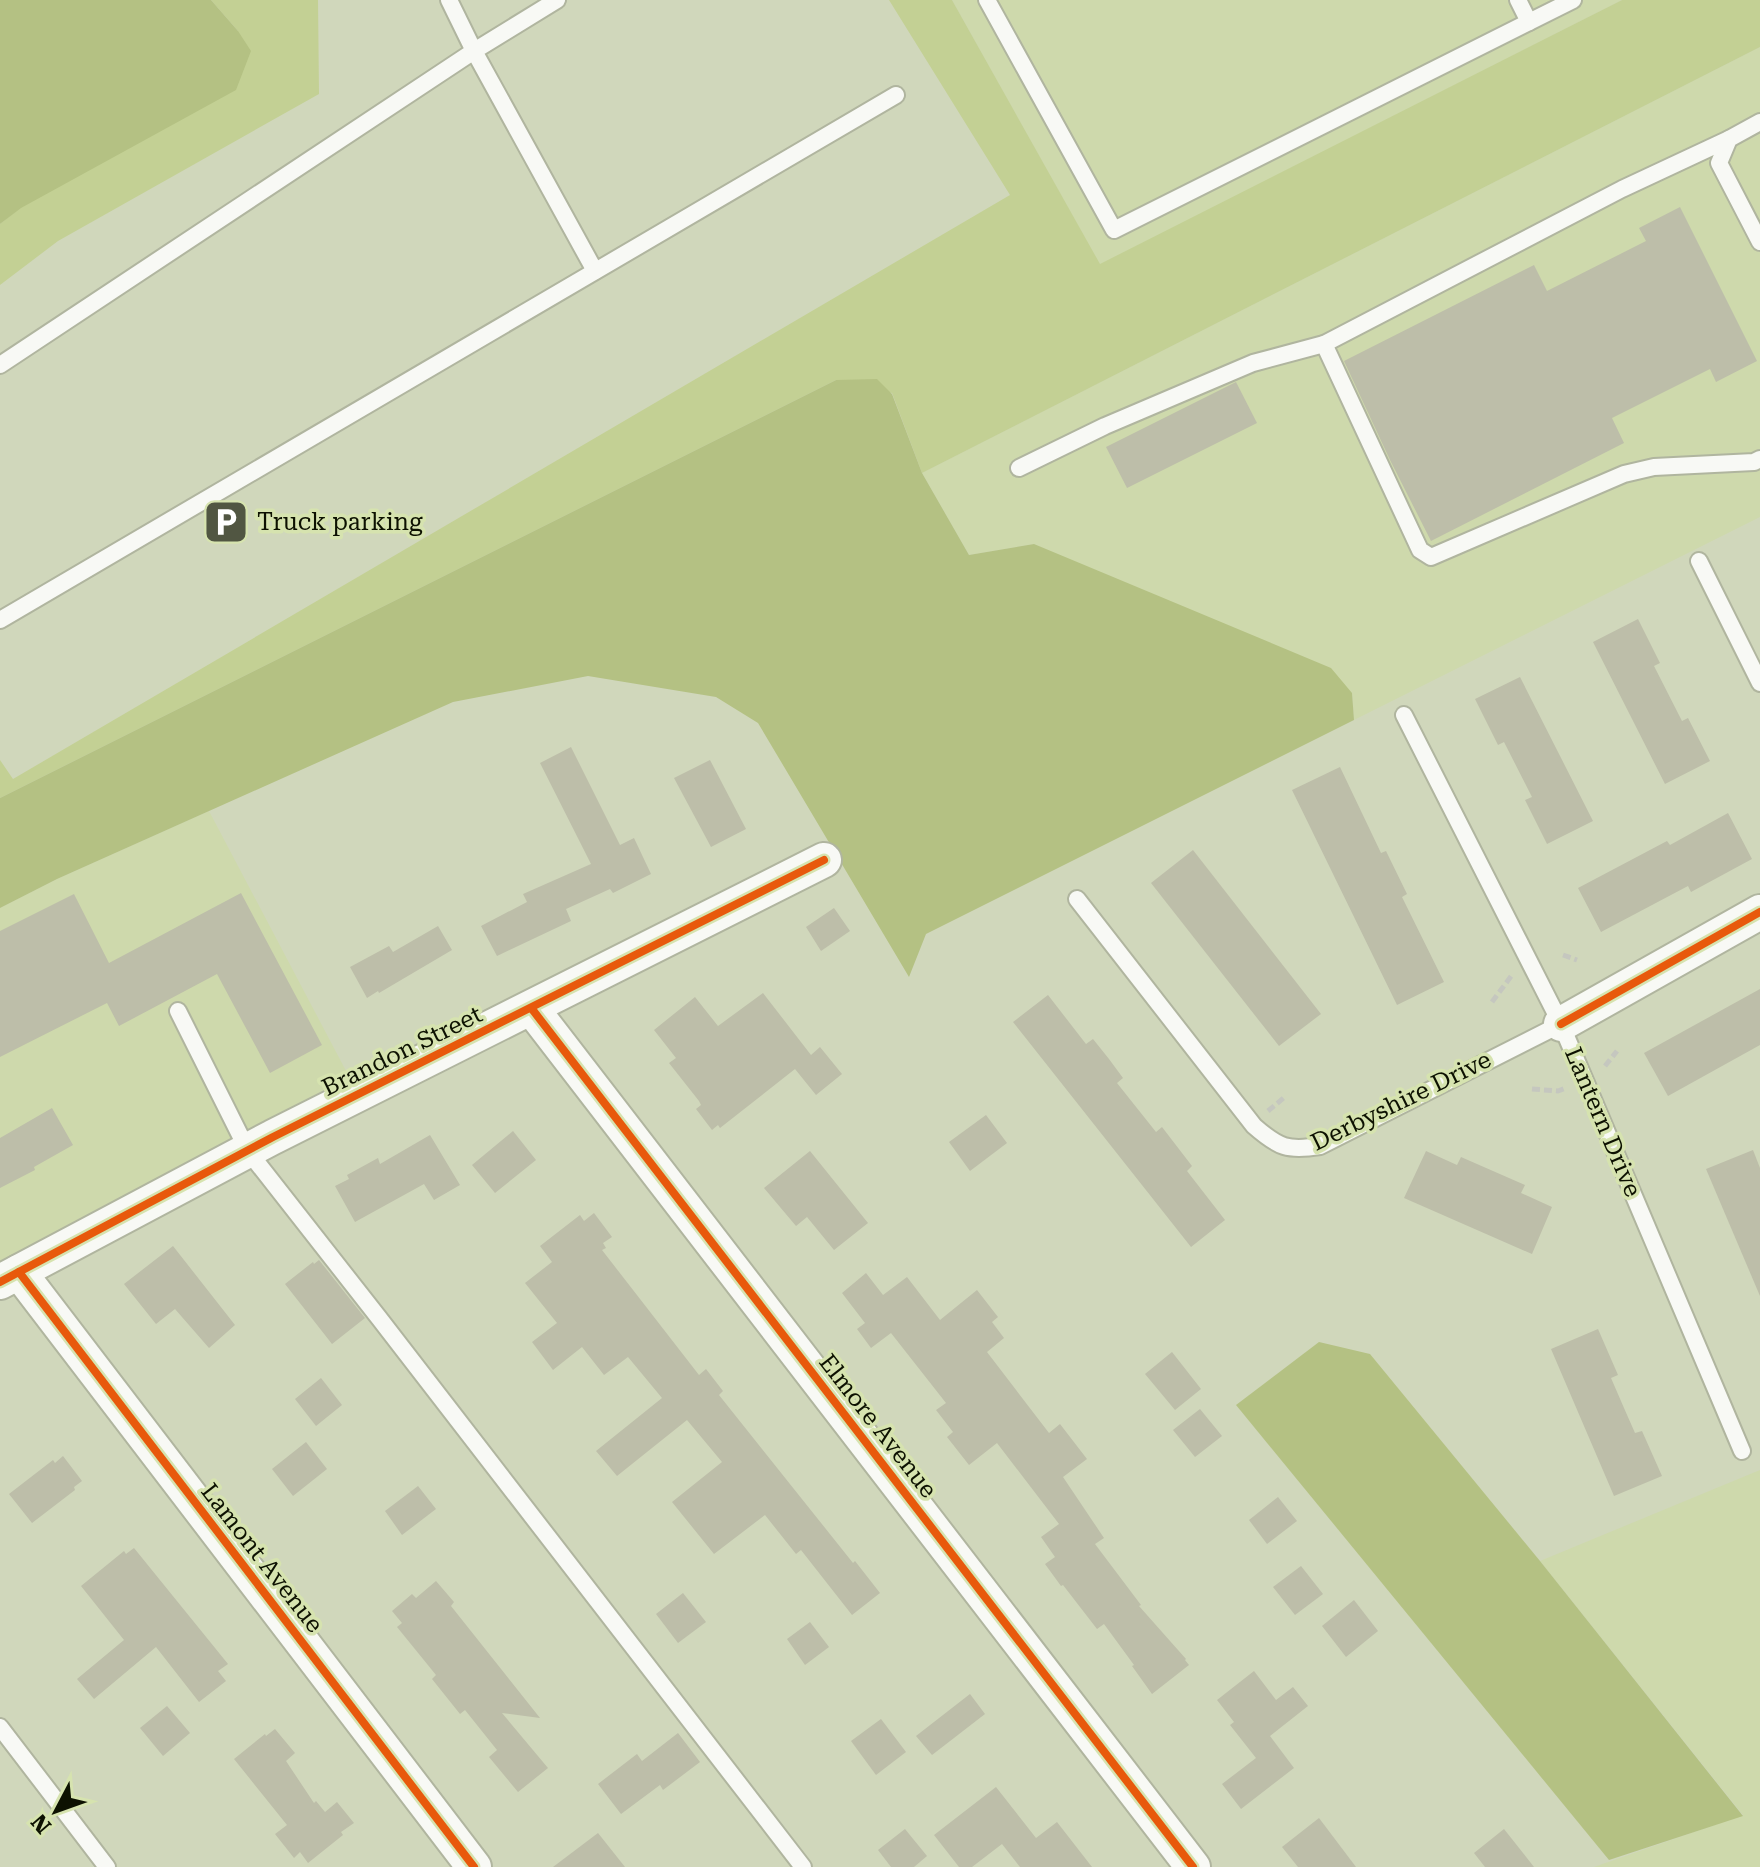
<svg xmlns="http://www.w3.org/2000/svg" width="1760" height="1867" font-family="'Roboto Serif',serif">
<rect width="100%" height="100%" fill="#d0d7bb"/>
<g fill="#ced9ac">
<polygon points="952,0 1622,0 1100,265"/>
<polygon points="1760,47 1760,517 1354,720 1352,693 1034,544 969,555 922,473"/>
<polygon points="209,811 364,1105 0,1285 0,908 57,879"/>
<polygon points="1760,1470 1760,1867 1594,1867 1743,1815 1540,1561"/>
</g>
<g fill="#c3d094">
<polygon points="211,0 318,0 319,94 58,241 0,285 0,224 238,31"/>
<polygon points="889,0 952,0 1100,264 1622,0 1760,0 1760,47 922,473 892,393 836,380 0,798 0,760 13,779 1010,195"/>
</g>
<g fill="#b4c183">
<polygon points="0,0 211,0 238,31 251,51 236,90 21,208 0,224"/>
<polygon points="877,379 892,394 922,473 969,555 1034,544 1331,668 1352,693 1354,720 926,934 909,977 758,723 716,697 588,676 453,702 57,879 0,908 0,798 836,380"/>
<polygon points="1319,1342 1370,1354 1540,1561 1743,1816 1609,1860 1236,1405"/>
</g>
<g fill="#bdbea9">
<polygon points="1680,207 1757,361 1716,382 1710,369 1612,418 1624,443 1431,541 1390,460 1344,361 1534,265 1547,291 1646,241 1639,228"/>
<polygon points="1236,382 1257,423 1127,488 1106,447"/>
<polygon points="1638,619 1660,663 1654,666 1682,721 1688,718 1710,761 1665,784 1593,642"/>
<polygon points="1520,677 1593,821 1547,844 1525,800 1532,797 1504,742 1498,745 1475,699"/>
<polygon points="571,747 620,845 634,838 651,874 613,893 610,889 566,909 571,921 497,956 481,926 527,902 523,894 591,864 540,763"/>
<polygon points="710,760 746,829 711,847 674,778"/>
<polygon points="1340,767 1381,853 1386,851 1407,894 1402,897 1444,982 1397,1005 1292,790"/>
<polygon points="1728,813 1752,859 1691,892 1688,886 1601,932 1578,888 1667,841 1670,845"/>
<polygon points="1193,850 1321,1014 1279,1046 1151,883"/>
<polygon points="241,893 322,1045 270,1073 217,974 119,1026 107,1003 0,1057 0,931 74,894 109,963"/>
<polygon points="834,908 850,931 821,951 806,927"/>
<polygon points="438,926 452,950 379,993 378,991 367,998 350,967 389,946 393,952"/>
<polygon points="1760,989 1760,1045 1668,1096 1644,1053"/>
<polygon points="763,993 811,1055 820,1047 842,1074 816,1095 795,1069 720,1128 718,1125 712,1130 696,1109 701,1105 699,1101 669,1063 676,1058 654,1030 695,997 718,1026"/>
<polygon points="1048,995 1086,1044 1093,1039 1109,1059 1123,1078 1117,1083 1156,1132 1162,1127 1192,1166 1187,1171 1225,1220 1191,1247 1013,1022"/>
<polygon points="52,1108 73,1145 34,1167 35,1170 0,1188 0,1138"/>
<polygon points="986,1115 1007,1143 970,1171 949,1142"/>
<polygon points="513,1131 536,1160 495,1193 472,1165"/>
<polygon points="430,1135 460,1185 434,1200 424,1184 355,1222 335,1186 349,1179 347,1175 378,1158 380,1164"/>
<polygon points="1753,1150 1760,1168 1760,1296 1706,1169"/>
<polygon points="810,1151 868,1223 834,1250 807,1217 796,1226 764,1188"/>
<polygon points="1426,1151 1457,1165 1461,1157 1525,1185 1521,1193 1552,1207 1532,1254 1404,1198"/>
<polygon points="594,1213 612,1237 603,1243 606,1248 602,1250 699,1375 706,1369 723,1391 719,1395 853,1563 855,1561 880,1593 852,1615 801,1550 796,1554 765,1515 714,1554 672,1502 722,1462 687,1420 617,1476 596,1451 662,1398 628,1357 604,1375 582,1347 553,1370 532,1342 557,1323 525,1283 552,1262 540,1246 580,1215 584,1221"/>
<polygon points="173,1246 235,1325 209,1348 175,1309 156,1324 124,1284"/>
<polygon points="319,1260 365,1318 332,1344 285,1284 313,1262 314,1264"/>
<polygon points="866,1273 883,1295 907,1277 940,1320 977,1290 998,1317 992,1322 1004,1338 987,1352 1049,1433 1060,1424 1087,1459 1063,1477 1104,1538 1095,1544 1141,1605 1139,1606 1186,1659 1185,1660 1189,1665 1152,1694 1132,1666 1134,1665 1104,1624 1097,1629 1063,1585 1061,1586 1045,1564 1055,1557 1041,1537 1059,1524 997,1443 969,1465 947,1437 953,1432 936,1410 946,1403 891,1333 871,1348 857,1329 865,1323 842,1293"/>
<polygon points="1598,1329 1618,1375 1611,1378 1624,1408 1635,1433 1642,1431 1662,1476 1614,1496 1551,1349"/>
<polygon points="1172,1352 1201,1389 1175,1410 1145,1374"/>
<polygon points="321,1378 342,1405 316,1426 295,1399"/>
<polygon points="1200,1409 1222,1436 1195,1457 1173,1430"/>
<polygon points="306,1442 327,1469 293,1496 272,1469"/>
<polygon points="63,1456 82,1481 74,1487 75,1490 32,1523 9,1494 53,1460 55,1463"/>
<polygon points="418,1486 436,1509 402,1535 385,1511"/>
<polygon points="1278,1497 1297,1521 1267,1544 1249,1520"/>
<polygon points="134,1548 228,1664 218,1671 226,1681 199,1702 156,1647 94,1699 77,1679 124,1640 81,1586 124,1551 126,1554"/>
<polygon points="1301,1566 1323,1594 1295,1615 1273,1587"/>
<polygon points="436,1581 454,1602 451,1606 540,1718 502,1713 548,1768 518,1792 489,1757 497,1750 465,1710 460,1714 432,1679 436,1675 397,1627 402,1623 392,1611 412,1594 416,1598"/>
<polygon points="683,1593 706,1622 678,1643 656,1614"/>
<polygon points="1354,1600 1378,1631 1346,1657 1322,1626"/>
<polygon points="810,1622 829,1647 805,1665 787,1639"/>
<polygon points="1254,1671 1276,1700 1293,1687 1308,1706 1270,1736 1294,1768 1241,1809 1222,1784 1256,1758 1230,1725 1234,1722 1217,1700"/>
<polygon points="970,1694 985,1714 932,1755 916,1736"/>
<polygon points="167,1706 190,1733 163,1756 140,1728"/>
<polygon points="881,1719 906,1752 876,1775 851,1741"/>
<polygon points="275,1729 295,1753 286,1761 314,1803 316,1801 325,1812 337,1802 354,1823 341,1832 343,1835 308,1863 300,1852 294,1858 275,1834 287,1825 234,1759 265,1734 266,1736"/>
<polygon points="678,1733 700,1762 663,1790 660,1785 621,1814 598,1784 637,1754 642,1761"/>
<polygon points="996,1787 1036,1838 1057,1822 1092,1867 1020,1867 1002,1844 972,1867 959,1867 934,1835"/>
<polygon points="1319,1818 1356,1867 1298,1867 1282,1847"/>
<polygon points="905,1829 927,1856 914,1867 891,1867 878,1850"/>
<polygon points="1504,1829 1534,1867 1485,1867 1474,1853"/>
<polygon points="598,1833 625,1867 553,1867"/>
</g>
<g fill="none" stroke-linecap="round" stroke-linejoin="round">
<g stroke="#b0b59f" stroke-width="20">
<g id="service">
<polyline points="557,0 474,51 595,271"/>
<polyline points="987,0 1114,230 1573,0"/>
<polyline points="1518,0 1529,22"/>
<polyline points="1760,122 1729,139 1719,163 1760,242"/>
<polyline points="1324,344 1420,550 1431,557 1624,474 1654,467 1754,462 1760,459"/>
<polyline points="0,365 474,51 449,0"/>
<polyline points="1019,468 1105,426 1253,363 1324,344 1622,189 1729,139"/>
<polyline points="1699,561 1760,683"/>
<polyline points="0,620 896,95"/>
<polyline points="1404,715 1561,1024 1742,1451"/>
<path d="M1077,899L1254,1126C1279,1148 1288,1151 1320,1146L1561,1024"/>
<polyline points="178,1011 248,1151 379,1318 803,1867"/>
<polyline points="0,1727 107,1867"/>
</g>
</g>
<g stroke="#b0b59f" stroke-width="38">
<g id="minor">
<polyline points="532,1009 1193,1867"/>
<polyline points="1561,1024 1760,912"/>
<polyline points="19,1272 474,1867"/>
<polyline points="0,1282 273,1137 824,860"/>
</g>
</g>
<g stroke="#c5c7bf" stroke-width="5" stroke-dasharray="8 4" stroke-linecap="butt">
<polyline points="1563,955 1577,960"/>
<polyline points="1492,1002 1512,975"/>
<polyline points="1605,1066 1617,1051"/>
<polyline points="1532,1089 1558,1091 1566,1088"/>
<polyline points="1268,1111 1286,1096"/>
</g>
<use href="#service" stroke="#f8f9f5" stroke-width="16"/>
<use href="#minor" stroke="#f8f9f5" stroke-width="34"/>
<g stroke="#d6e3af" stroke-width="13">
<g id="cycleway">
<polyline points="532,1009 1193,1867"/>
<polyline points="1561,1024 1760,912"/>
<polyline points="19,1272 474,1867"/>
<polyline points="0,1282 273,1137 824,860"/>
</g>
</g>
<use href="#cycleway" stroke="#e8590c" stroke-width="8"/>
</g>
<defs>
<g id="parking-square" transform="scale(2.3)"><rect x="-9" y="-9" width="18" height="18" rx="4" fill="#515642" stroke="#d6e3af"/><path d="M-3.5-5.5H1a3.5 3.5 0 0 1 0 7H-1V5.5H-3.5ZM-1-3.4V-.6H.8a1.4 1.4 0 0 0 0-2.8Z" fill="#fff"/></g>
</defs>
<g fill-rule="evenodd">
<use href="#parking-square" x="226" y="522"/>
</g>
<g text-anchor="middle" stroke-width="7" stroke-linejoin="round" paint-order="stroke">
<g font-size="24" fill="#0d1101" stroke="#d6e3af" text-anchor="start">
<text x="257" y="530">Truck parking</text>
</g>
<g font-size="24" fill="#0d1101" stroke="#d6e3af">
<text transform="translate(402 1051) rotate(-26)" y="8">Brandon Street</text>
<text transform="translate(1401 1101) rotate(-26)" y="8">Derbyshire Drive</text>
<text transform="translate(1603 1122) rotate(67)" y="8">Lantern Drive</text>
<text transform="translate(878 1426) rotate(52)" y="8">Elmore Avenue</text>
<text transform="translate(262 1558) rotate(52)" y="8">Lamont Avenue</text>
</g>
</g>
<g transform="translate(56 1811) rotate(229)" stroke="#d6e3af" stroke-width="6" paint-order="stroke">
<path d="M0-6L14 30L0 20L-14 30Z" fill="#0d1101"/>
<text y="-12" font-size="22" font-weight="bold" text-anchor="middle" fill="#0d1101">N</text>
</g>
</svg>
